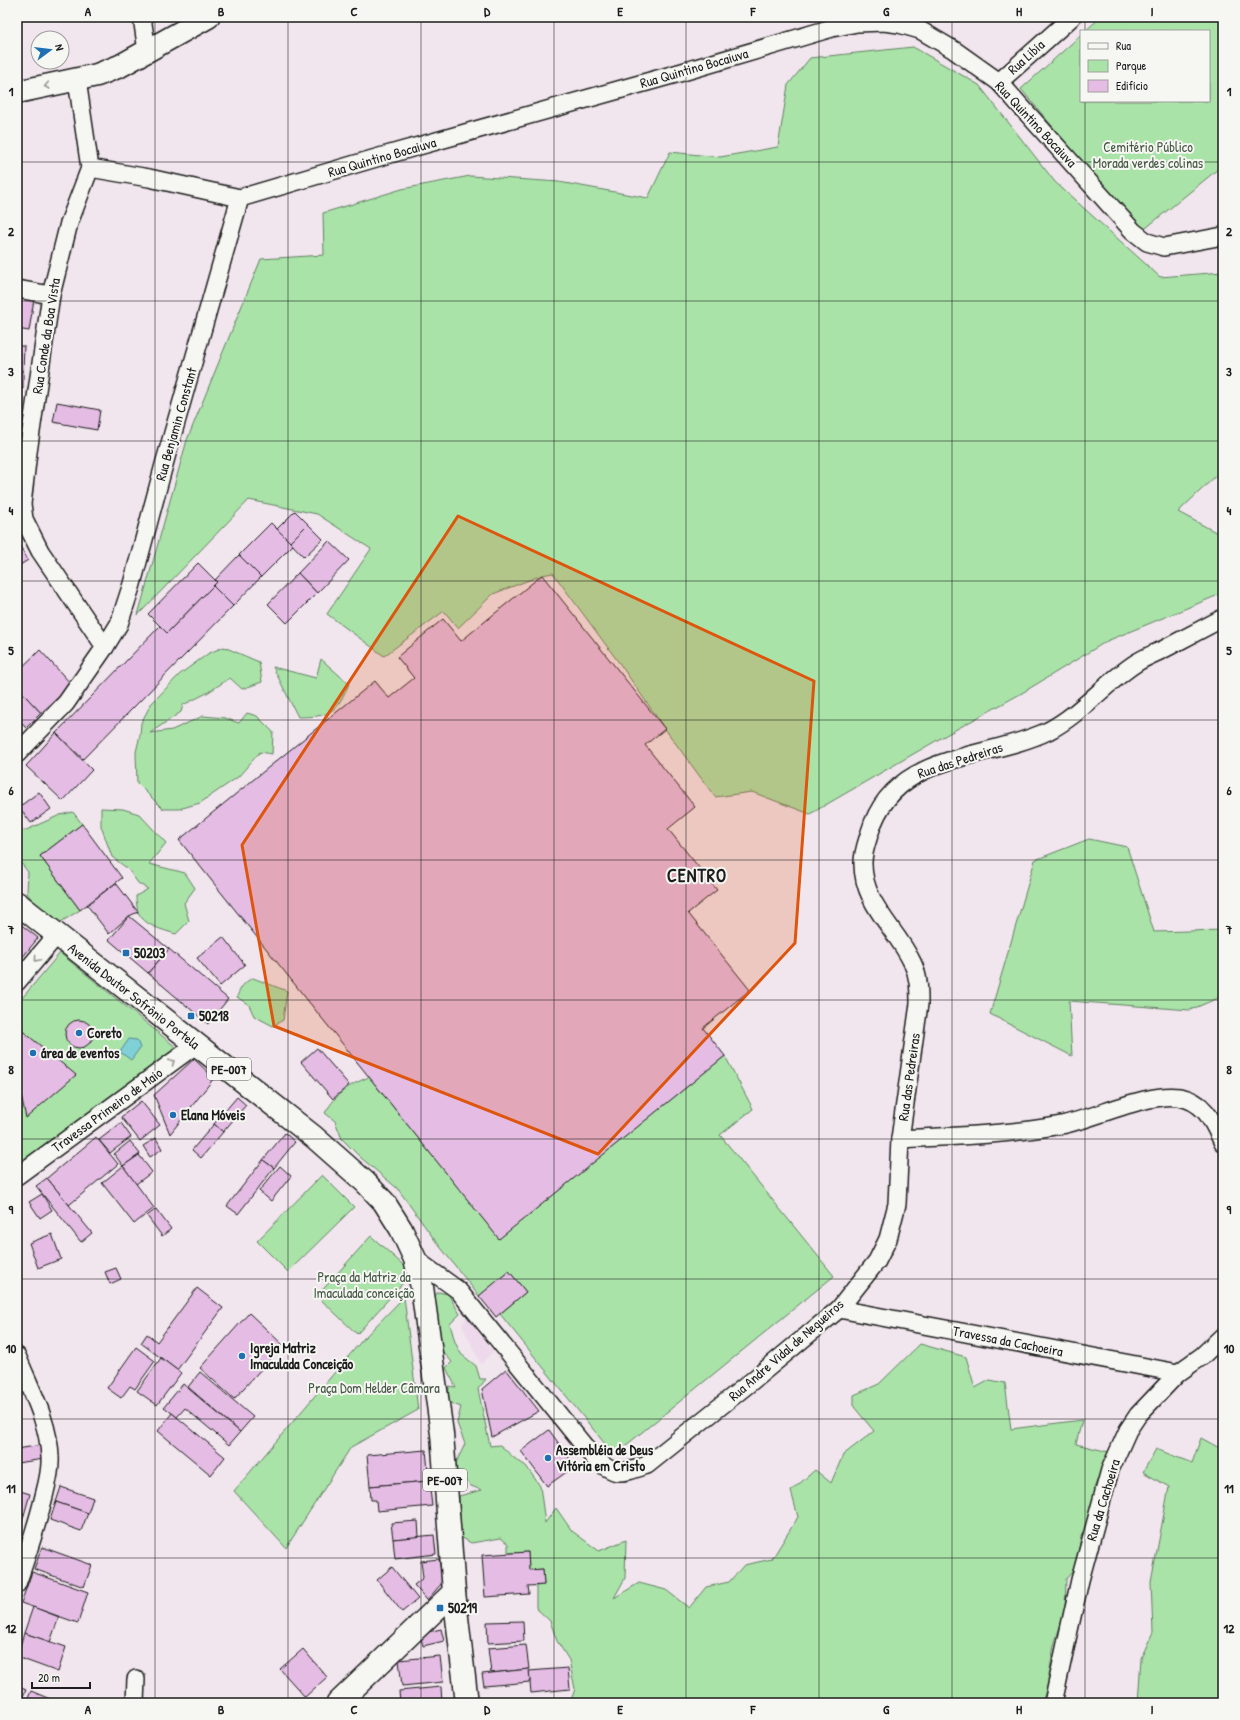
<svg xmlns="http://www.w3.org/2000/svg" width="1240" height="1720" font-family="'Patrick Hand',sans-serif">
<rect width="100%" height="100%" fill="#f1e5ee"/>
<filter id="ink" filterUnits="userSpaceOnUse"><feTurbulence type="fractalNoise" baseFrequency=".025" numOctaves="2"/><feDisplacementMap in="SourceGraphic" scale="8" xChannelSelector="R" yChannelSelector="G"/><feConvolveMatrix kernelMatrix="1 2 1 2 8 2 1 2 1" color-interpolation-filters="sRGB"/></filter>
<g filter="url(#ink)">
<polygon fill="#edd9eb" points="467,1316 493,1352 481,1364 462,1325"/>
<g fill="#a9e3a8" stroke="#628062">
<polygon points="1101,17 1223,17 1223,165 1141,232 1021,89 1081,35 1081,101 1209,101 1209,31 1085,31"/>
<polygon points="913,47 979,85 1055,182 1160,277 1223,272 1223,457 1220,472 1178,512 1223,536 1223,590 1216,596 1107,641 1022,693 946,735 810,814 752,792 715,797 665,729 620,664 553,573 542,575 493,594 458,628 444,611 384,656 327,614 371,549 317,514 249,500 138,615 187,440 261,259 324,255 323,213 402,189 470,176 559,182 648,198 670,152 720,157 778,147 788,85 810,58"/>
<polygon points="224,647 259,662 262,682 242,689 230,678 207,693 183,705 181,712 150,733 172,730 203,716 225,718 239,723 247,713 257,716 273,732 272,754 260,752 238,777 200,803 179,809 163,809 137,783 136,752 140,735 141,723 151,704 180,674 209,653"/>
<path d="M321,659L349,684C336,713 330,717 298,717L273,667L316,678Z"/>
<path d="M101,808L123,809L139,814L166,843L149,864L185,873L195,888L184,903L189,921L176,934C163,930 144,926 138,912C137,907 136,901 136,896L148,889L138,883L128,869L112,857L101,826Z"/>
<polygon points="73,812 82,824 40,856 80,910 56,925 40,911 27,893 28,872 17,858 17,823 24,831 60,815"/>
<polygon points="1089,839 1127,847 1154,932 1223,930 1223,996 1190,1010 1069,1001 1072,1056 990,1014 1035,860"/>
<polygon points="60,953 177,1048 26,1167 17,1167 17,1004"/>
<path d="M253,978L287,991L283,1020L273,1026L254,1016L249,1005L237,997C240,988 244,982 253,978Z"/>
<path d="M725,1056L753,1109L720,1135L834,1276L614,1455L500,1314L526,1292L509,1271L479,1296L434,1239L398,1189L360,1157L342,1139L335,1121L325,1113C338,1092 347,1086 369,1077L499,1238Z"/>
<polygon points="322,1175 354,1207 288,1272 257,1241"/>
<polygon points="371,1236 412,1273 357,1334 317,1296"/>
<polygon points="438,1292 448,1294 460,1314 450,1324 455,1342 461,1354 476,1366 480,1379 486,1379 478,1389 490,1446 500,1445 514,1458 526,1466 540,1486 545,1523 556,1508 572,1531 599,1551 626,1540 625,1578 614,1598 639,1583 666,1590 689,1608 706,1587 729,1582 744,1565 772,1559 798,1517 791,1491 815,1470 831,1483 843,1455 874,1431 854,1407 854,1395 879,1384 920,1344 966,1357 975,1388 990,1380 1005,1383 1011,1429 1082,1420 1076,1444 1109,1452 1094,1488 1099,1512 1081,1536 1076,1567 1066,1579 1065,1611 1054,1645 1047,1687 1042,1703 570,1703 575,1689 569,1660 557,1641 550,1621 536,1608 536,1586 544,1585 543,1569 529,1570 528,1552 508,1553 508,1544 501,1538 471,1543 461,1537 459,1496 482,1490 471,1486 454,1467 465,1444 457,1423 461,1407 448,1402 449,1386 456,1387 446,1368 452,1362 442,1351 439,1340 434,1297"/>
<polygon points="404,1297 418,1410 351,1447 286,1548 234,1491 364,1338"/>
<polygon points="1201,1438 1223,1450 1223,1703 1138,1703 1141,1658 1153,1632 1151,1582 1169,1487 1143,1472 1156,1449 1192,1463"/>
</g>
<polygon fill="#7fd0d7" stroke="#57888c" points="129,1039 137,1040 140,1048 131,1060 120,1052"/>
<g fill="#e4bce4" stroke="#1c1c1c">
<polygon points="17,296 34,299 29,331 17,329"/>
<polygon points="17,346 24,346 23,371 17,371"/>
<polygon points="17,371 23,371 23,389 17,388"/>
<polygon points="57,402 100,410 97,430 53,422"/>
<polygon points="295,511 308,524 290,542 277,529"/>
<polygon points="271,523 293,545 261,577 239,555"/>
<polygon points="308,524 323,539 304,557 290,542"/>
<polygon points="17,541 28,560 17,567"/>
<polygon points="329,541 349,560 317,593 298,573"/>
<polygon points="239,555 261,577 233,606 213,586 217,582 215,580"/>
<polygon points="198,563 217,582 167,633 148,614"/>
<polygon points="298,573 317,593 287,623 268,604"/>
<polygon points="542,575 665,729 645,745 695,807 668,829 717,890 688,913 750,990 703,1028 725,1056 499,1239 179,840 375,681 389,698 414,678 397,657 443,619 461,641"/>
<polygon points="213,586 233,606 83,759 56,733 160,626 167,633"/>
<polygon points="40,650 72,685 41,713 17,687 17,672"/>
<polygon points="17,687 41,713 26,728 17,718"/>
<polygon points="56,733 92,770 63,801 26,766"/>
<polygon points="39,792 51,809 31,823 19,807"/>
<polygon points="82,824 122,878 80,910 40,856"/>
<polygon points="116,883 138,912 129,916 109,934 87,905"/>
<polygon points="129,916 169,949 148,973 109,940"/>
<polygon points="19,923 38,938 17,964 17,925"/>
<polygon points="223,937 245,965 220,986 197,958"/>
<polygon points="169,949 228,999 208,1024 148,973"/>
<circle cx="79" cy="1034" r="14"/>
<polygon points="19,1028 76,1075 26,1118 17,1075 17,1031"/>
<polygon points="317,1048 349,1085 333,1099 301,1062"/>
<polygon points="194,1059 214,1078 170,1134 154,1095"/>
<polygon points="237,1097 246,1105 223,1132 214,1124"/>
<polygon points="141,1101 160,1125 140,1141 121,1117"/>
<polygon points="121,1123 131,1137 110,1153 99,1140"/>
<polygon points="214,1124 223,1132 201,1158 192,1150"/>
<polygon points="285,1133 295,1142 274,1168 263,1160"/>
<polygon points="96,1137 118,1164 69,1205 47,1178"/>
<polygon points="156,1138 162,1149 150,1157 143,1146"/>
<polygon points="130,1141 140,1154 123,1166 114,1154"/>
<polygon points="139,1155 152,1172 136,1184 123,1166"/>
<polygon points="263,1160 274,1168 238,1214 227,1206"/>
<polygon points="123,1166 154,1208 134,1224 102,1183"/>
<polygon points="280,1166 291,1176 271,1201 259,1191"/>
<polygon points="47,1178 92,1233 81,1242 36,1186"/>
<polygon points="42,1194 52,1210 40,1218 29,1202"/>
<polygon points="156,1209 171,1229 162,1236 147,1216"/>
<polygon points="52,1234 61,1259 38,1268 29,1243"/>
<polygon points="116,1268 121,1279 110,1284 105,1272"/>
<polygon points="509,1271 526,1292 496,1317 479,1296"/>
<polygon points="197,1288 223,1308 177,1370 141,1343 147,1334 157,1342"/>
<polygon points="249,1313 283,1345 234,1399 200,1368"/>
<polygon points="136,1347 155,1361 135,1389 130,1386 121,1398 107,1388"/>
<polygon points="161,1358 181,1373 157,1405 137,1391"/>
<polygon points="506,1369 539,1411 492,1437 482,1389"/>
<polygon points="200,1372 253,1417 240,1432 188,1387"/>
<polygon points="183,1384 240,1432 229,1445 185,1408 177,1417 164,1407"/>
<polygon points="172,1413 225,1457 211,1475 158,1431"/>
<polygon points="549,1430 575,1466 547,1486 521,1451"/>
<polygon points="42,1445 44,1459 17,1463 17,1449"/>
<polygon points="426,1450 429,1481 370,1486 367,1455"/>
<polygon points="429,1481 432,1506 377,1511 376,1500 371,1500 370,1486"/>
<polygon points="61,1487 93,1498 88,1513 56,1502"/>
<polygon points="17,1490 30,1494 24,1515 17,1513"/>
<polygon points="56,1502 88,1513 81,1531 50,1520"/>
<polygon points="17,1513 24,1515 17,1537"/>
<polygon points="418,1521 419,1537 393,1539 391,1523"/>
<polygon points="434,1535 436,1554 395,1559 393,1539"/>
<polygon points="42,1547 92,1565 84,1587 34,1569"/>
<polygon points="528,1552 529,1570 543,1569 544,1585 528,1586 529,1594 485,1597 482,1555"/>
<polygon points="439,1559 443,1582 427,1600 414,1585 423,1578 421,1561"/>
<polygon points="392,1567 418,1599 402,1612 377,1580"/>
<polygon points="32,1572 88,1592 78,1623 21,1603"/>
<polygon points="33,1607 59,1617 50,1642 24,1633"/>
<polygon points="523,1621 524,1641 488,1643 487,1622"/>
<polygon points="441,1629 444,1641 423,1646 420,1634"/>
<polygon points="24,1633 66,1647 58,1672 17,1657"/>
<polygon points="526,1645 529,1669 491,1673 488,1648"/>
<polygon points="303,1649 327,1677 305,1697 280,1669"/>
<polygon points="440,1656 443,1682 402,1686 399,1660"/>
<polygon points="568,1668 570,1689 531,1693 529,1671"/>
<polygon points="529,1669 530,1682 484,1686 482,1674"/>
<polygon points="17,1686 26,1690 20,1703 17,1703"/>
<polygon points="441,1687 442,1703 400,1703 399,1691"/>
<polygon points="31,1691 50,1699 49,1703 26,1703"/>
</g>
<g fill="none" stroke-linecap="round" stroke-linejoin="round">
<g stroke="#1c1c1c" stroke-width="20">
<g id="street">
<polyline points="142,17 147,51"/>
<polyline points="77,80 90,168 69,223 51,295 28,452 22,504 24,519 40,551 105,647"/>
<polyline points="999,82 1072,17"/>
<polyline points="90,168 149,178 240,198 376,158 679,73 832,28 857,23 884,22 899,24 920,30 954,50 999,82 1133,231 1147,242 1164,247 1223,236"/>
<polyline points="17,289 51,295"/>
<polyline points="17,754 66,703 105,647 119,624 132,584 165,461 240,198"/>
<polyline points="17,982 56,936"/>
<path d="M900,1139C954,1136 1008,1135 1061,1125C1094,1119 1147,1092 1179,1097C1205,1101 1213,1122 1223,1143"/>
<polyline points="17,1176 197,1044"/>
<path d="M415,1259L458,1290L594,1458C616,1477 621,1474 647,1465L752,1381L839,1309L877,1261L888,1239L897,1204L900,1139L919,1004C919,989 919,976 912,962C896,928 862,903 863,862C863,852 867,842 870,832C894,751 985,761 1048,731C1081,714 1105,683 1136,663C1145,657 1156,653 1166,648C1185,638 1204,628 1223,618"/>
<polyline points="839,1309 1178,1373"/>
<path d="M17,1356C30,1388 49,1422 50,1457C51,1470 47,1484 44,1496C37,1526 27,1555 17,1584"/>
<polyline points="135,1703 136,1679"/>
<polyline points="1053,1703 1080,1580 1110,1470 1128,1430 1138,1415 1178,1373 1202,1356 1223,1336"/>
</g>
</g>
<g stroke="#1c1c1c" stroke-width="25">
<g id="secondary">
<polyline points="17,92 97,75 120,66 208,17"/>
<polyline points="338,1703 454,1592"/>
</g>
</g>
<g stroke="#1c1c1c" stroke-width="25">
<polyline id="primary" points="17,903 314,1137 365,1182 384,1202 401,1229 415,1259 422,1287 442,1434 454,1592 467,1703"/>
</g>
<use href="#street" stroke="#f6f6f2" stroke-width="17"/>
<use href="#secondary" stroke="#f6f6f2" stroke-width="22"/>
<use href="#primary" stroke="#f6f6f2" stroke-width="22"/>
</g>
<defs><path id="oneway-chevron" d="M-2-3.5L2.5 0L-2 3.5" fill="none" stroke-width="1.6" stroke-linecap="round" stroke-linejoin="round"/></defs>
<g stroke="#949492">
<use href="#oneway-chevron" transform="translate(47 86) rotate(169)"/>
<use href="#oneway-chevron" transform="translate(37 959) rotate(130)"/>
<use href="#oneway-chevron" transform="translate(172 1062) rotate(-36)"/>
</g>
</g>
<path fill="#de560d" fill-opacity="0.2" stroke="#de560d" stroke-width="3" stroke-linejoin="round" d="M458,516L814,681L795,943L598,1154L274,1026L242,845Z"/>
<path fill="none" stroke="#1c1c1c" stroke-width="1" stroke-opacity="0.55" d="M155,17V1703M288,17V1703M421,17V1703M554,17V1703M686,17V1703M819,17V1703M952,17V1703M1085,17V31M1085,101V1703M17,162H1223M17,301H1223M17,441H1223M17,581H1223M17,720H1223M17,860H1223M17,1000H1223M17,1139H1223M17,1279H1223M17,1419H1223M17,1558H1223"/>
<g fill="#1f6fb2" stroke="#f6f6f2" stroke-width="1.5">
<rect x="122" y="949" width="8" height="8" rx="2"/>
<rect x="187" y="1012" width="8" height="8" rx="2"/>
<circle cx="79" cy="1033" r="4"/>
<circle cx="33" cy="1053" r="4"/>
<circle cx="173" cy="1115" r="4"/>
<circle cx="242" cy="1356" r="4"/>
<circle cx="548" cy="1458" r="4"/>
<rect x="436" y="1604" width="8" height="8" rx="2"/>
</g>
<g text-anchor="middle" stroke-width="4" stroke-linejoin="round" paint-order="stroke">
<g fill="#f6f6f2" stroke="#5d5d5c" stroke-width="1">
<rect x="207" y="1058" width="44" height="22" rx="3"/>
<rect x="423" y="1469" width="44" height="22" rx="3"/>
</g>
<g font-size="13" font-weight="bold" fill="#1c1c1c">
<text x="229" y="1074">PE-007</text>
<text x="445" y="1485">PE-007</text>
</g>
<g font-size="14" fill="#1c1c1c" stroke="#f6f6f2">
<text transform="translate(1026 57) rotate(-42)" y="5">Rua Libia</text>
<text transform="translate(694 68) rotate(-16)" y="5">Rua Quintino Bocaiuva</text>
<text transform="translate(1036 124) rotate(47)" y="5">Rua Quintino Bocaiuva</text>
<text transform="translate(382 157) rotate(-16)" y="5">Rua Quintino Bocaiuva</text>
<text transform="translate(46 336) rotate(-81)" y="5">Rua Conde da Boa Vista</text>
<text transform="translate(176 424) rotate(-74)" y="5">Rua Benjamin Constant</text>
<text transform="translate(960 760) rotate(-18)" y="5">Rua das Pedreiras</text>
<text transform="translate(134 996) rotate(38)" y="5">Avenida Doutor Sofrônio Portela</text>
<text transform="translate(909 1077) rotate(-82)" y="5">Rua das Pedreiras</text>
<text transform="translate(107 1110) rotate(-36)" y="5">Travessa Primeiro de Maio</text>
<text transform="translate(1008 1341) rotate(11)" y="5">Travessa da Cachoeira</text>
<text transform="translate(786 1350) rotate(-41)" y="5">Rua Andre Vidal de Negueiros</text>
<text transform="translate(1103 1500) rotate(-73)" y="5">Rua da Cachoeira</text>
</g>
<g font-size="14" fill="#465846" stroke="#f6f6f2">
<text x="1148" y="152">Cemitério Público<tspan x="1148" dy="16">Morada verdes colinas</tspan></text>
<text x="364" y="1282">Praça da Matriz da<tspan x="364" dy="16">Imaculada conceição</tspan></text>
<text x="374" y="1393">Praça Dom Helder Câmara</text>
</g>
<g font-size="14" font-weight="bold" fill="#1c1c1c" stroke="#f6f6f2" text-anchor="start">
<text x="134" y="958">50203</text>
<text x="199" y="1021">50218</text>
<text x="87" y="1038">Coreto</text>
<text x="41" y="1058">área de eventos</text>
<text x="181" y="1120">Elana Móveis</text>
<text x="250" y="1353">Igreja Matriz<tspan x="250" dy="16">Imaculada Conceição</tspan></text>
<text x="556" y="1455">Assembléia de Deus<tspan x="556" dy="16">Vitória em Cristo</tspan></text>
<text x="448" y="1613">50219</text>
</g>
<g font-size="18" font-weight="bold" letter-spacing="1" fill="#1c1c1c" stroke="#f6f6f2">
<text x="697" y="882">CENTRO</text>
</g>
</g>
<rect width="1240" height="1720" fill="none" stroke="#f6f6f2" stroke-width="44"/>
<rect x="1080" y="30" width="130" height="72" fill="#f6f6f2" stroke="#9f9f9c"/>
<rect x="1088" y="43" width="20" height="6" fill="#f6f6f2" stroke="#9f9f9c"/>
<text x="1116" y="50" font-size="12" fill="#1c1c1c">Rua</text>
<rect x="1088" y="60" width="20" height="12" fill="#a9e3a8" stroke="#9f9f9c"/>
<text x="1116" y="70" font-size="12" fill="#1c1c1c">Parque</text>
<rect x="1088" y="80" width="20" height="12" fill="#e4bce4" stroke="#9f9f9c"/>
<text x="1116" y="90" font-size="12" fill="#1c1c1c">Edifício</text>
<g transform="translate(50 50) rotate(75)"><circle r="19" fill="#f6f6f2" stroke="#9f9f9c"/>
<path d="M0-3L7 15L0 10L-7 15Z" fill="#1f6fb2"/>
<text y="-6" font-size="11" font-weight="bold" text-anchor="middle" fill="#1c1c1c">N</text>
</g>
<path d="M32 1682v6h58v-6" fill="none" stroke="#1c1c1c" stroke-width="2"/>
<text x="38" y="1682" font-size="12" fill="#1c1c1c" stroke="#f6f6f2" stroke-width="3" paint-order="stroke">20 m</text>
<rect x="22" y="22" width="1196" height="1676" fill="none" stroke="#1c1c1c" stroke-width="1.5"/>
<g font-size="13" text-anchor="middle" font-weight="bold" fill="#1c1c1c">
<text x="88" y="16">A</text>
<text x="221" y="16">B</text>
<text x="354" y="16">C</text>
<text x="487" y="16">D</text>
<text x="620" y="16">E</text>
<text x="753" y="16">F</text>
<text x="886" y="16">G</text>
<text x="1019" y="16">H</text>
<text x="1152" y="16">I</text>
<text x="11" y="96">1</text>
<text x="1229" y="96">1</text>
<text x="11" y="236">2</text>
<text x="1229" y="236">2</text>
<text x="11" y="376">3</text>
<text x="1229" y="376">3</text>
<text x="11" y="515">4</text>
<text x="1229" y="515">4</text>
<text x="11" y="655">5</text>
<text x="1229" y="655">5</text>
<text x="11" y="795">6</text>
<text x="1229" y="795">6</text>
<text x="11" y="934">7</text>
<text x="1229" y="934">7</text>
<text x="11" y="1074">8</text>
<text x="1229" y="1074">8</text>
<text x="11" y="1214">9</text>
<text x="1229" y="1214">9</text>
<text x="11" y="1353">10</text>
<text x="1229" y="1353">10</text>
<text x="11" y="1493">11</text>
<text x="1229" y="1493">11</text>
<text x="11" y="1633">12</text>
<text x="1229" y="1633">12</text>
<text x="88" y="1714">A</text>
<text x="221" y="1714">B</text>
<text x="354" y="1714">C</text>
<text x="487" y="1714">D</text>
<text x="620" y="1714">E</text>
<text x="753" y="1714">F</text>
<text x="886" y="1714">G</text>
<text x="1019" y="1714">H</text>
<text x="1152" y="1714">I</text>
</g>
</svg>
